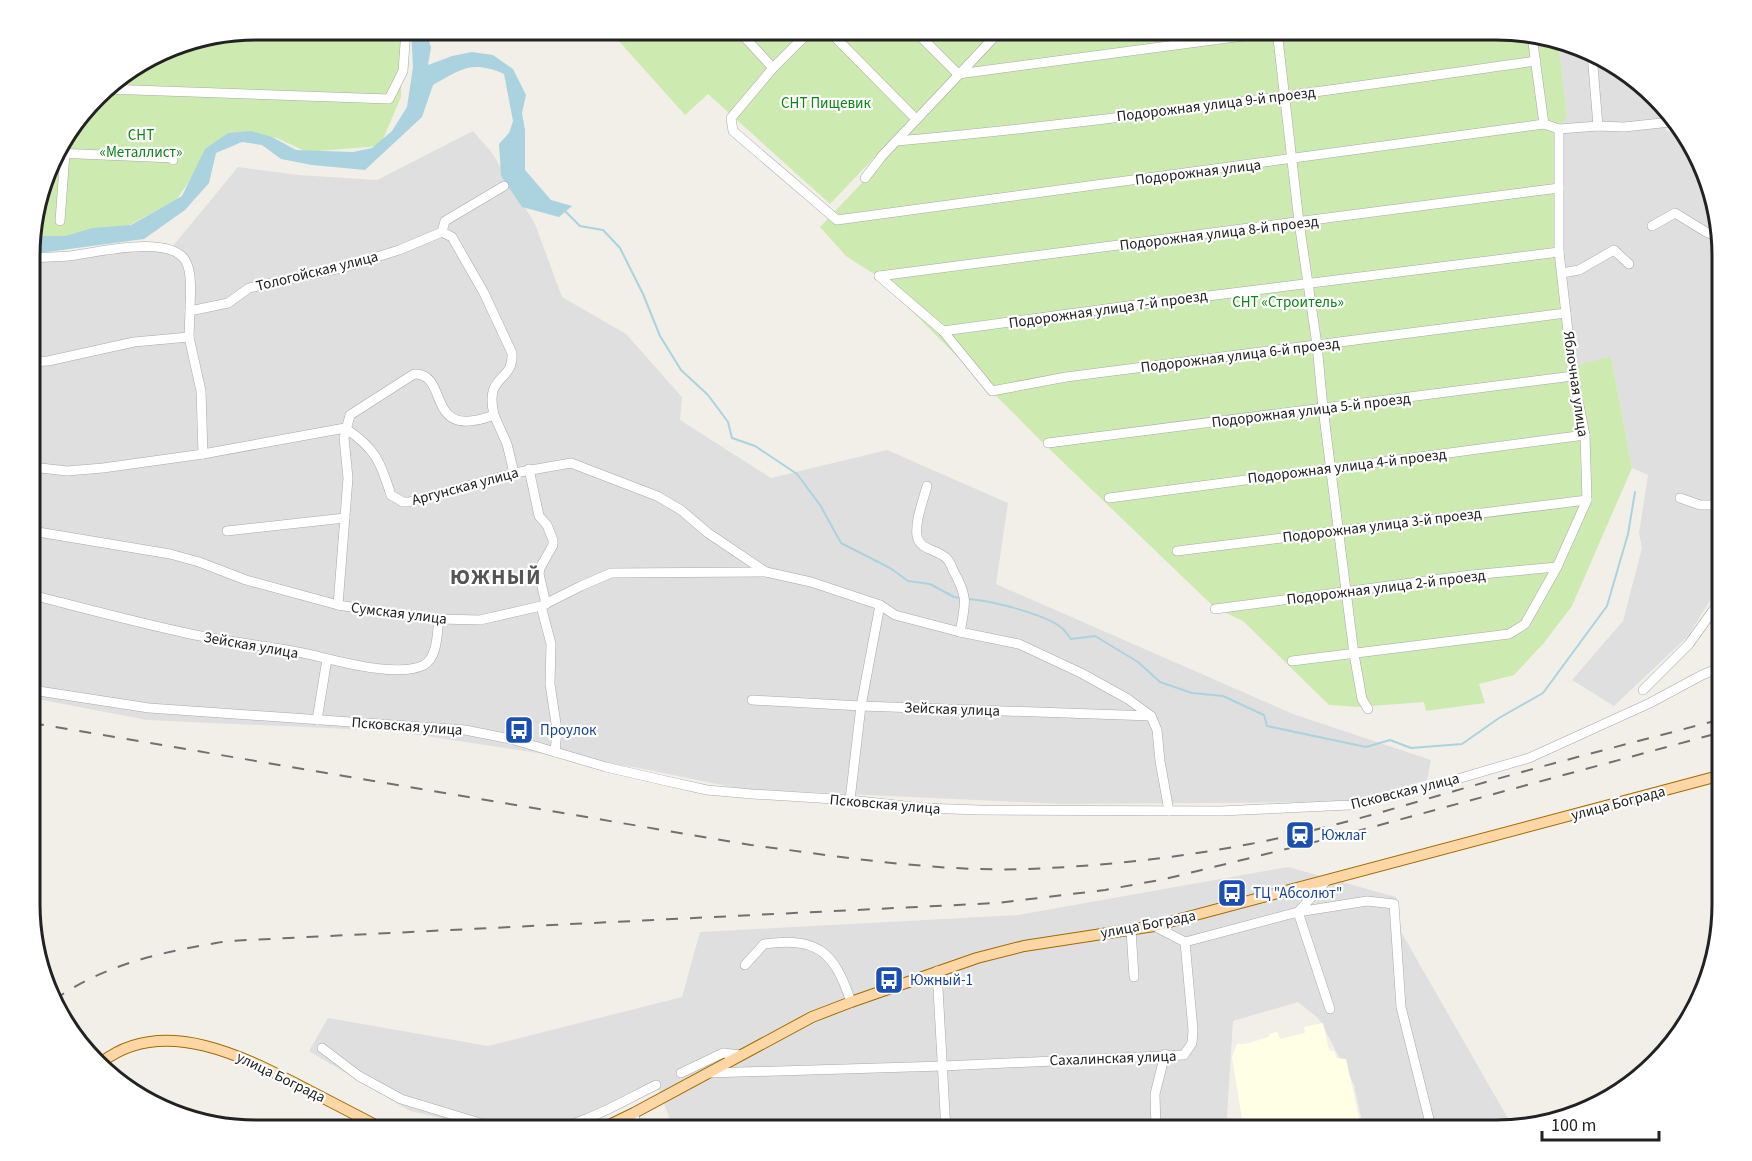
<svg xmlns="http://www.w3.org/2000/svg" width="1752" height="1161" font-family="'Source Sans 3',sans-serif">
<rect width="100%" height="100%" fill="#f2efe9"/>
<g fill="#e0dfdf">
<polygon points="1558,40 1568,42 1622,68 1664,113 1666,130 1687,139 1692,144 1722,242 1722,581 1688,636 1614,706 1572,680 1623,621 1642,548 1639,533 1648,475 1632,468 1611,356 1571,368 1555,244 1556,133 1567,116"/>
<polygon points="473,131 492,153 535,224 562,297 626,334 682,397 680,420 771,478 887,450 1008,503 996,584 1293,714 1431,760 1427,780 1353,802 1063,804 741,789 639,768 392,731 147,720 32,698 32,256 173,246 238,167 298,175 377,180"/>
<polygon points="1288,867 1396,897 1400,930 1514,1129 1364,1131 1354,1085 1319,1019 1298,1002 1233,1021 1226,1131 674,1131 658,1087 552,1131 500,1131 410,1111 309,1051 328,1018 488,1046 682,997 700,932 1018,915"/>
</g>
<polygon fill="#ffffe5" points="1323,1023 1329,1050 1335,1052 1336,1058 1346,1059 1361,1127 1333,1131 1244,1131 1232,1057 1237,1044 1245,1044 1269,1037 1269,1034 1277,1032 1280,1039 1305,1033 1304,1027"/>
<g fill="#cdebb0">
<polygon points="257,30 403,30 401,97 380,146 307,152 277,138 239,133 201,164 177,199 128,226 92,234 32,242 32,227 54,156 107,86 170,47"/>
<polygon points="609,30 996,30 830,204 708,94 685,115"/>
<polygon points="1007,30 1496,30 1558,40 1567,116 1556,133 1554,244 1571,367 1611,356 1632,468 1572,606 1543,644 1514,675 1479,684 1485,703 1426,711 1424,702 1358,707 1329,705 1243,621 1214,607 1041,441 877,276 846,256 820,227"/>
</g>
<path fill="#aad3df" d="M411,30H425L431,47L428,65L452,56L472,52L493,55L513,69L526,95L522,113L525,130V170L551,200L572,206L559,217L522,207L501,176L499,144L509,133L513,121L504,74C472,60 461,69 433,85L422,117L365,170L312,165L281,159L262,145L242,142L216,153L209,183L185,210L144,239L32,254V236H66L92,228L131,225L182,196L205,149L228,133L251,131L272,137L296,150L353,152L372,148L392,131L407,107L413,67Z"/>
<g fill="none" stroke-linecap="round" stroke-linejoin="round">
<g stroke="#aad3df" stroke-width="2">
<polyline points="566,212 580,226 603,230 620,248 643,294 660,336 681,370 708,395 728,422 732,438 755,446 797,474 820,505 841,543 890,568 908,581 930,584 954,597 961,598"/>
<path d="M967,599C989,600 1045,614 1062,628C1065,631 1068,635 1071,639L1095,636L1138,662L1160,682L1192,693L1223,696L1264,715L1267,726L1366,747L1390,740L1411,748L1462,744L1499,718L1543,693L1607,606L1628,534L1635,492"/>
</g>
<g stroke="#a9a9a9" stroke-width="10">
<g id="minor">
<polyline points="738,30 773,68"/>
<polyline points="811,30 773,68 731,118 733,131 837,220 1544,124 1559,129 1598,126 1624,127 1671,122"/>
<polyline points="828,30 916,119"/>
<polyline points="914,30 958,74 1288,30"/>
<polyline points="1277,30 1299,222 1317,345 1323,408 1354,654 1362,699 1368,709"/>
<polyline points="247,32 406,34"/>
<polyline points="1532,36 1544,124"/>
<polyline points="1592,54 1598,126"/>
<polyline points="105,89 389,99 403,71 406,30"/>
<path d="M897,141C1110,122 1323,91 1536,61"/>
<polyline points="56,153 173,158 173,160"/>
<polyline points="865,178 882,156 1001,30"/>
<polyline points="60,221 66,140"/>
<polyline points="1652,226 1675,213 1706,232 1720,237"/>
<path d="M32,258C44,257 57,257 69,256C95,253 168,234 185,260C193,273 190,296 190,311"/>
<polyline points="1562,273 1579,270 1614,250 1629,264"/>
<polyline points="879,276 943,331 992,391 1066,377 1566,313"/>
<polyline points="879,276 1559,188"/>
<polyline points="943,331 1128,306 1559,252"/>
<polyline points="32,362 48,361 134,342 189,337"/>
<polyline points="494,415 507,444 514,473"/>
<polyline points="1048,443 1573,376"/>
<polyline points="203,454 201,391 189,337 190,311 228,303 249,288 345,267 399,250 442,232 445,221 504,186"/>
<path d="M32,467L67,471L103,468L203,454L345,428C376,449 380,461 391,495L403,502H409L514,473L571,463L657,496L681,510L708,533L766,572"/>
<polyline points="529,469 539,516 547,525 553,540 553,545 540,568 539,574 546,604"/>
<path d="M927,486C923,501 915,521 917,536C920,549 933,549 942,555C948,558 951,564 953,570C968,597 966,602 960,632"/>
<polyline points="1109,498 1585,435"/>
<polyline points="1680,498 1700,505 1712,505 1720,498 1722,493"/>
<polyline points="32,531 170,554 199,562 246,580 338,605 389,613 439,619 480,620 541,606 581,586 611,573 766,572 811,582 880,605 895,615 960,632 1019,644 1081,673 1128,699 1151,716 1157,730 1160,761 1169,811"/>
<polyline points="227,531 345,518"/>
<polyline points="1177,551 1587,500"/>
<path d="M32,595C83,608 135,622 186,633C225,642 265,645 303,653C332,659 396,679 424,665C438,657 437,632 439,619"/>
<path d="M338,605L348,478L344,438L350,415L414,374C451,373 423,442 494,415C484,373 514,383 512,353L484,293L452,237L442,232"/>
<polyline points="541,606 551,644 550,684 557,730 555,752"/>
<polyline points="1215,609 1471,575 1557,567"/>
<polyline points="1292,661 1509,634 1525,624 1557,567 1587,500 1585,435 1573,376 1559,252 1559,129"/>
<polyline points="32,690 149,708 465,730 511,739 606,767 662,780 707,790 752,794 850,800 923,808 979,810 1221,811 1350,805 1437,785 1529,758 1650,703 1702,675 1722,667"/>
<polyline points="1643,690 1689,644 1722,598"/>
<polyline points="752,700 861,706 1151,716"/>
<polyline points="317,720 327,659"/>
<polyline points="850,800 861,706 880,605"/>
<polyline points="1326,881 1298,912 1367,901 1394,904 1401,1007 1432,1131"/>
<polyline points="1154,926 1185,942"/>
<polyline points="1131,930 1134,977"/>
<path d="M745,965L764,944C818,937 834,951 851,1002"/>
<polyline points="937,971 946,1131"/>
<polyline points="322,1048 359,1076 401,1099 493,1127 515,1131 536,1131"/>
<polyline points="681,1073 723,1053 740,1055"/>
<polyline points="709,1073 943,1066 1184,1055 1192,1043 1193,1030 1185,942 1298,912 1330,1009"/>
<polyline points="634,1113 636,1131"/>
<path d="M537,1131C580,1128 619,1103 656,1085"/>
<polyline points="1156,1131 1155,1094 1165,1054"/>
<polyline points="1345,1131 1359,1129"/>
</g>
</g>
<g stroke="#a06b00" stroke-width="12">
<g id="major">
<path d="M102,1062C164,1014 247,1058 306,1089C333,1103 360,1117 387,1131"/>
<polyline points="597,1131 634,1113 812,1017 851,1002 977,958 1024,946 1154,926 1722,775"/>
</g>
</g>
<use href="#minor" stroke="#fff" stroke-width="9"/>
<use href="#major" stroke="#fcd6a4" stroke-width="10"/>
<g stroke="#707070" stroke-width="2" stroke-dasharray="12 12" stroke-linecap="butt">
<path d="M32,723L751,845C843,857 935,872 1028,869C1102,866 1177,858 1250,844C1330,829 1408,804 1486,782C1564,760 1643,740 1722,719"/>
<path d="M54,1000C106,963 167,951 228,941L997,903L1105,890L1165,879L1343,835L1722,732"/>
</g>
</g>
<defs>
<g id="bus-square" transform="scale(1.5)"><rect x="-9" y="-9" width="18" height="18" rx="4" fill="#1a4fb4" stroke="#fff"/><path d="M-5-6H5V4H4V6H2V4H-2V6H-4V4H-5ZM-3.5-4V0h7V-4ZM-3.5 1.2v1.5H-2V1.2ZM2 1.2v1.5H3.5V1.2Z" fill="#fff"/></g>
<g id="station-square" transform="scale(1.5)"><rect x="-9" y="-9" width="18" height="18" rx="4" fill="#1a4fb4" stroke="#fff"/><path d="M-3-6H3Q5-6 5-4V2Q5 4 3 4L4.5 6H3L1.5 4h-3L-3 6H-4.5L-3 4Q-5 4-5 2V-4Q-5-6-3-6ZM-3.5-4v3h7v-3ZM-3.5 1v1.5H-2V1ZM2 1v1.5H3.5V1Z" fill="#fff"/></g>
</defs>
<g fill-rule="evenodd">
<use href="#bus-square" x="519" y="730"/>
<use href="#station-square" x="1300" y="835"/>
<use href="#bus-square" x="1232" y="893"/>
<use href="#bus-square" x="889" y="980"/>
</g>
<g text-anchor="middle" stroke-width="4.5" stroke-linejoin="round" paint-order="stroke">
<g font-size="15" fill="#0c8416" stroke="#fff">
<text x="826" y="108">СНТ Пищевик</text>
<text x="141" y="140">СНТ<tspan x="141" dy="17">«Металлист»</tspan></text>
<text x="1288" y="307">СНТ «Строитель»</text>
</g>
<g font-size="15" fill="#222" stroke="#fff">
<text transform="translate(1216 104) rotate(-7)" y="5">Подорожная улица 9-й проезд</text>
<text transform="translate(1198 172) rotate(-7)" y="5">Подорожная улица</text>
<text transform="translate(1219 233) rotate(-7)" y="5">Подорожная улица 8-й проезд</text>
<text transform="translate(317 271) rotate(-14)" y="5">Тологойская улица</text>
<text transform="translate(1108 309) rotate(-8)" y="5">Подорожная улица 7-й проезд</text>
<text transform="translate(1240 355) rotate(-7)" y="5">Подорожная улица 6-й проезд</text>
<text transform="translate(1576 384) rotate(82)" y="5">Яблочная улица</text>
<text transform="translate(1311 410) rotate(-7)" y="5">Подорожная улица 5-й проезд</text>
<text transform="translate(1347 466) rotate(-7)" y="5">Подорожная улица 4-й проезд</text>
<text transform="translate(465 486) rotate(-15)" y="5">Аргунская улица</text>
<text transform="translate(1382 525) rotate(-7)" y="5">Подорожная улица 3-й проезд</text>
<text transform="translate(1386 587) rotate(-7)" y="5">Подорожная улица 2-й проезд</text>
<text transform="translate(399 613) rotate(7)" y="5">Сумская улица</text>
<text transform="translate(251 645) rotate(10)" y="5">Зейская улица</text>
<text transform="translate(952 709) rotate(2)" y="5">Зейская улица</text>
<text transform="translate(407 726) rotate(4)" y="5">Псковская улица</text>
<text transform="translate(1405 791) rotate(-14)" y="5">Псковская улица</text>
<text transform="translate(1618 803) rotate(-15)" y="5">улица Бограда</text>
<text transform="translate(885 804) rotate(5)" y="5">Псковская улица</text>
<text transform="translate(1148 924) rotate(-11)" y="5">улица Бограда</text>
<text transform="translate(1113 1058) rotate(-2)" y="5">Сахалинская улица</text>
<text transform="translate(281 1077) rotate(26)" y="5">улица Бограда</text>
</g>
<g font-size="15" fill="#164399" stroke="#fff" text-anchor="start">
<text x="540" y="735">Проулок</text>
<text x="1321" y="840">Южлаг</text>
<text x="1253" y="898">ТЦ "Абсолют"</text>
<text x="910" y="985">Южный-1</text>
</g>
<g font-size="21" font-weight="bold" letter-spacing="1.5" fill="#555" stroke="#fff">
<text x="496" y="584">ЮЖНЫЙ</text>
</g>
</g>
<path d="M0 0H1752V1161H0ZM256 40H1496A216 216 0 0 1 1712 256V904A216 216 0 0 1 1496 1120H256A216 216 0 0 1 40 904V256A216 216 0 0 1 256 40Z" fill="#fff" fill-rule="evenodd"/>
<path fill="none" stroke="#222" stroke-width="3" d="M256 40H1496A216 216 0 0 1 1712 256V904A216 216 0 0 1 1496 1120H256A216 216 0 0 1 40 904V256A216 216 0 0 1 256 40Z"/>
<path d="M1542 1131v9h117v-9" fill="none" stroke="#222222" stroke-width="3"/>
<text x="1551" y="1131" font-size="18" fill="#222222" stroke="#ffffff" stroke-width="4.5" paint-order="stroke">100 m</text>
</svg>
